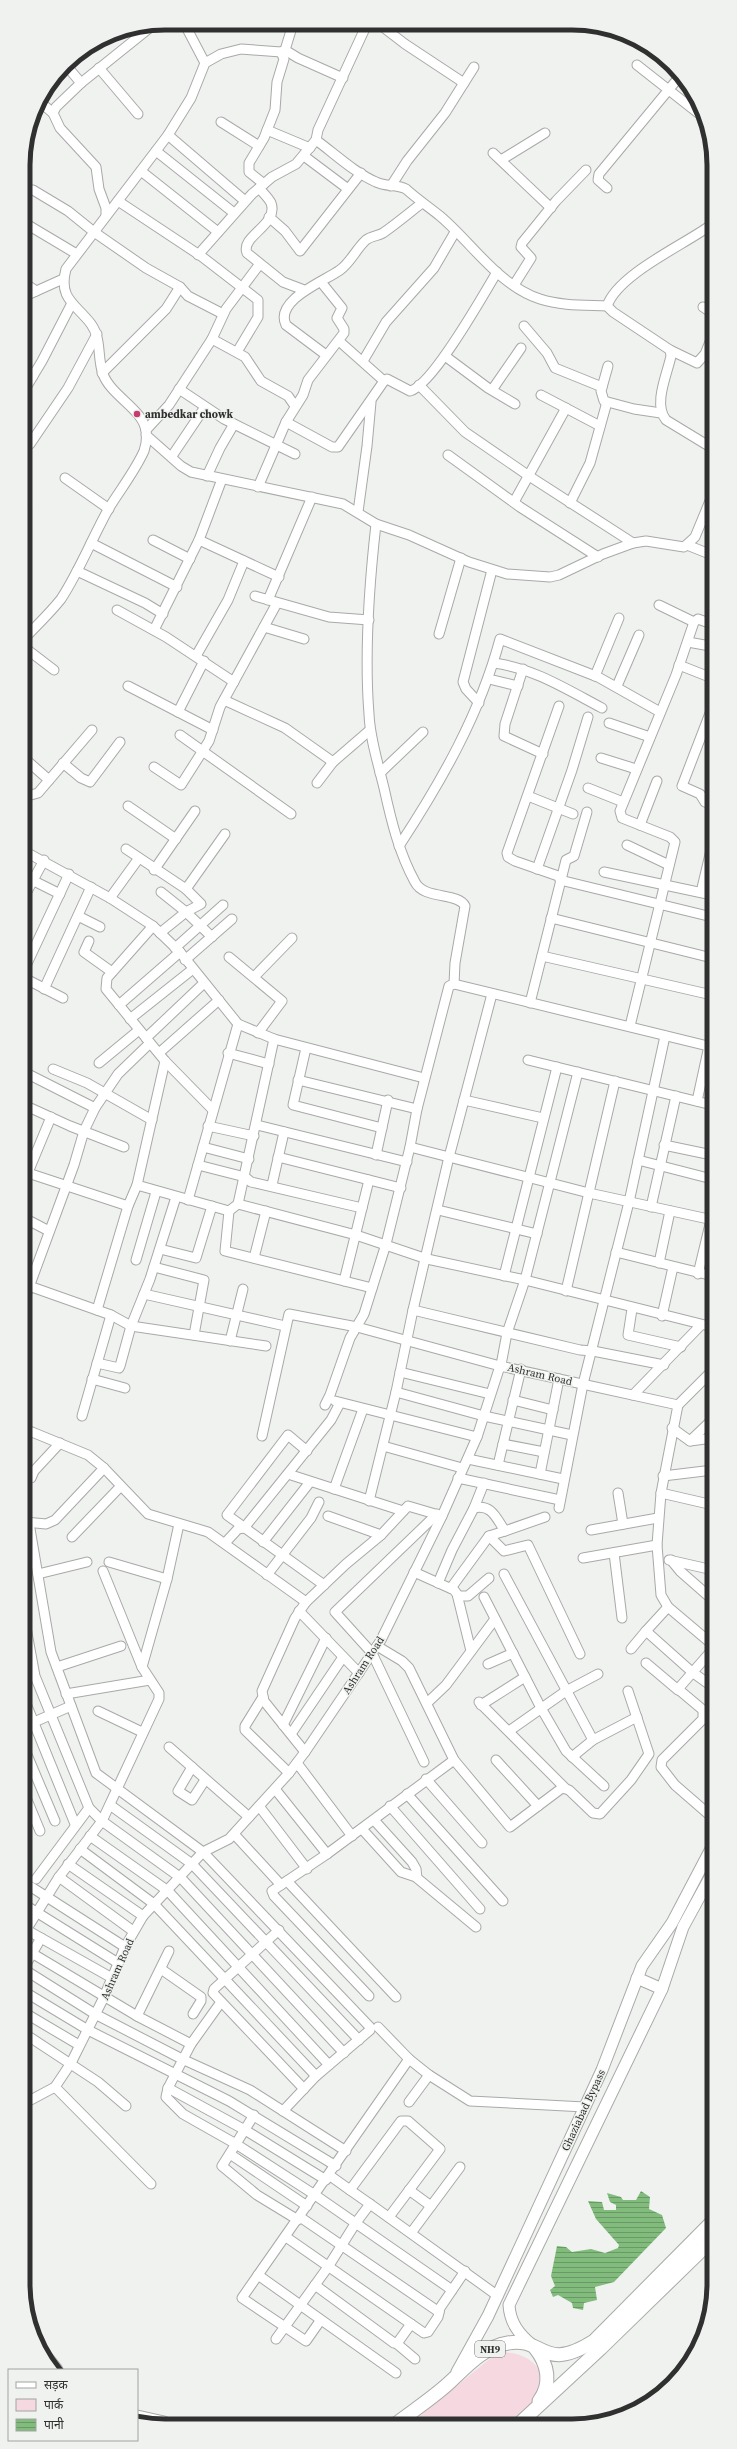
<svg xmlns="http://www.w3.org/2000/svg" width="737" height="2449" font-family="'Source Serif 4','Noto Sans Devanagari',serif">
<defs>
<pattern id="water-rules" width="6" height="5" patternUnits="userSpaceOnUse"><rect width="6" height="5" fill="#81bc7d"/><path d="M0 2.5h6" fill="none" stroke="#6a9967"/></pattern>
</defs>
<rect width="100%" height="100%" fill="#eff2ef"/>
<path fill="#f6d9e0" d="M503,2352C543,2354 555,2386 523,2412C519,2415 514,2422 509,2423C503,2425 492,2423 485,2423C460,2423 436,2423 411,2423L492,2357Z"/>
<polygon fill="url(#water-rules)" points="641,2191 650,2197 649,2209 662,2215 666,2228 614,2282 595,2287 597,2300 584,2303 583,2310 573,2308 572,2303 558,2295 553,2297 550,2290 555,2286 551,2276 557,2246 566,2247 572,2252 591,2249 605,2253 618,2248 619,2245 596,2219 588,2201 602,2202 604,2210 616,2210 616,2205 610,2202 607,2193 621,2197 623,2200 636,2200"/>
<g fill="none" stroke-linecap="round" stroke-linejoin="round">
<g stroke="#a8aaa7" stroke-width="11">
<g id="minor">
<polyline points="184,23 205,63"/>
<path d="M367,24L318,130L316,140C335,154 355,173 376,182C386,187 397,184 406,189C417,199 429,207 440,216C472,243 498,285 540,299C562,306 585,305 607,306"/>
<polyline points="379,24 405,44 464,83"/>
<polyline points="285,50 298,58 343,78"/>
<polyline points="65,64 81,83"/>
<polyline points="637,65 698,113 703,114"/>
<polyline points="99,68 138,114"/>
<polyline points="40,102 53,113"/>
<polyline points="221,122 259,146"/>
<polyline points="267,130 310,148"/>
<polyline points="168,135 245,201"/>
<polyline points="156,151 234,213"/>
<polyline points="493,153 551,208"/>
<polyline points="304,156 348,189"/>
<polyline points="501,160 545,133"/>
<polyline points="141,171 218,232"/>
<polyline points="264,184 249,172 249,163 264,138 275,110 277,82 284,59 281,52"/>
<polyline points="391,186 407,161 445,113 474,67"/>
<path d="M259,188C262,192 268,197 271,203C279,225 240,236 247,253L283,282L304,290"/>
<polyline points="607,188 598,180 599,174 680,76"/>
<polyline points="23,190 33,190 68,211 94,232 146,268 180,287 188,296 223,314"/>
<polyline points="118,201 201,256 258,300 258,317 237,352"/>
<polyline points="106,216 106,208 99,189 96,167 60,128 53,113 56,107 81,83 152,26"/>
<polyline points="269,217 285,231 300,251 361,173"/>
<polyline points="23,222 75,253"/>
<polyline points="198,255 252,194 272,177 296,164 316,140"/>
<polyline points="23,282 36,291"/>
<polyline points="514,285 531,258 521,247 522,243 556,201 586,170"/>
<polyline points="23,297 63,279"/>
<path d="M607,306L613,312L670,350L671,356C667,375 653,404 666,420L712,448"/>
<path d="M607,306C618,274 684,245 711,225"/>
<polyline points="703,307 712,313"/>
<polyline points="524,326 547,353 555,368 602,387"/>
<polyline points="212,339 245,357 261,381 288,396 295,406"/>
<polyline points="339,341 384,381"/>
<polyline points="670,350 697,363 705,354 712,337"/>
<path d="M326,355L286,325C274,300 325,281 340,270C351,262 356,249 366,240C371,236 378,236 383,233C396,224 409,213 422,203"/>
<polyline points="445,356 488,388 515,404"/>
<polyline points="363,361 386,322 434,268 455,232"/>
<polyline points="24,365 33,376"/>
<polyline points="608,366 601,391 604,401 634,409 661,413"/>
<polyline points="102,373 166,309 180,287"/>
<polyline points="419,385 465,432 529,476 633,543"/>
<polyline points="179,389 224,419 295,454"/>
<polyline points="492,390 521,348"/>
<polyline points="24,391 42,361 71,305"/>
<polyline points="541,395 600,426"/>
<path d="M286,422L332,447H338L384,381L387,379L410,391C432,386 484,294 497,272"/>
<polyline points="146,430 169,405 212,339 226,309 259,265"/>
<polyline points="146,435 181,466 191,472 343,504 376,524 409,535 469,562 507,574 550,577 559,575 603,554 633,543 646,541 684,547 695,537 712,496"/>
<polyline points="30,444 68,388 97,334"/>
<polyline points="448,455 520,507 598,557"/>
<polyline points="172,456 205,407"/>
<polyline points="207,476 220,448 234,424"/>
<polyline points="65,478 109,509"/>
<polyline points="258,487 286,422 303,395 308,380 344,333 344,329 337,318 342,308 321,282"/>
<polyline points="514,502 566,408"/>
<polyline points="570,503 590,463 607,402"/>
<polyline points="358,512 367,446 371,402"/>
<path d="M376,524C369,586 364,651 369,714C370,739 378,763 384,788C391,820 399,853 415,882C424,900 458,892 465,906L455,963L454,984"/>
<polyline points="153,540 190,559"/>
<polyline points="199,540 279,577"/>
<polyline points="91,543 177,587"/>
<polyline points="687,545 712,555"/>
<polyline points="77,571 145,603 163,614"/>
<polyline points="255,596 329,617 369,620"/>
<polyline points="268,600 312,497"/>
<polyline points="659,605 694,622"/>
<polyline points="117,610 166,637 234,682"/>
<polyline points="264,627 304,639"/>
<polyline points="154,630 199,540 222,479"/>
<polyline points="439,634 461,558"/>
<path d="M24,639C36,626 50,613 61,599C80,570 92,538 109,508C120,490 135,471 144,451C146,445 147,437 146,431C143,409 111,396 103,374C97,358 102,339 91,324C76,304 58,299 66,269L168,135L191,98L205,63L221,54L241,49L281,52L285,50L293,24"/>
<polyline points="688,642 710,646"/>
<polyline points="24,647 54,670"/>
<polyline points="196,656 228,600 244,561"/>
<path d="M494,663C533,668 566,689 602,708"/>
<polyline points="679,665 712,678"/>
<polyline points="523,669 505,724 504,736 543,754"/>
<polyline points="595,676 619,618"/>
<polyline points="489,679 518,686"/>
<polyline points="128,686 213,730"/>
<polyline points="617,686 639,635"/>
<polyline points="224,700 285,728 333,762"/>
<polyline points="479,703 466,689 463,682 492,570"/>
<polyline points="559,706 507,853 508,857 515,861 561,877"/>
<polyline points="712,708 682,786 700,794 705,802 712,805"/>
<polyline points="178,712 204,661"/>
<polyline points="609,723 650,737"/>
<polyline points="180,735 291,814"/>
<polyline points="24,758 49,780"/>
<polyline points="601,758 636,769"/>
<polyline points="63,763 81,778 90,782 120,742"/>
<polyline points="154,767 181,785 209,741 220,707 277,603"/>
<polyline points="380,773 423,732"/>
<polyline points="317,783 333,762 370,730"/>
<polyline points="588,788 623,802"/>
<polyline points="528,796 573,814"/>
<polyline points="24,797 38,793 92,730"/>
<polyline points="128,806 176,839"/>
<polyline points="640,825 657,781"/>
<polyline points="627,845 669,865"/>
<path d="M399,846C441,782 480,714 500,639L598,677L660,712"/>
<polyline points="126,849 186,889"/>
<polyline points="24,851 110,898 153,926 180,952 238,1024 274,1039 424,1078"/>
<polyline points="537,869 572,770 588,717"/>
<polyline points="154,870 195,811"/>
<polyline points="604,872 712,895"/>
<polyline points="24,876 60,894"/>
<polyline points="560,880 712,917"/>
<polyline points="701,892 712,846"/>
<polyline points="24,897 44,860"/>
<polyline points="110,898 139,858"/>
<polyline points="78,916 100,927"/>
<polyline points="551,918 712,958"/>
<polyline points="153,926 107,978 106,989 165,1061 213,1110"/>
<polyline points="160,933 186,912 161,892"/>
<polyline points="212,937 186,912 201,904 186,889 225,834"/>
<polyline points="89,941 84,952 112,972"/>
<polyline points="175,948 223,905"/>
<polyline points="542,956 712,995"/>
<polyline points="229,957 282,1001 258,1033"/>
<polyline points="185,960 232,919"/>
<polyline points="24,970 69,874"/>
<polyline points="254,977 292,938"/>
<polyline points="24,978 63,998"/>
<polyline points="44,989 91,887"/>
<polyline points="530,1003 566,860 574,856 587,812"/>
<polyline points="119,1005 180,952"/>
<polyline points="130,1019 193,969"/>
<polyline points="630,1026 675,842 670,837 622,818 620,811 676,675 694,622 698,619 712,624"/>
<polyline points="146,1038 204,983"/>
<polyline points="306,1048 293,1105 382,1128"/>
<polyline points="159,1053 219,1000"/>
<polyline points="228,1053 269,1064"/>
<polyline points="528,1060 712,1105"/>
<polyline points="99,1063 139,1030"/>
<polyline points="53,1069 87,1083 152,1120"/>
<polyline points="24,1072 95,1108 118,1074 150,1043"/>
<polyline points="298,1080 417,1109"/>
<polyline points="464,1100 543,1118"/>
<polyline points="697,1101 709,1046"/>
<polyline points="24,1105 70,1126 124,1147"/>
<polyline points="257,1125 407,1162"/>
<polyline points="208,1126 254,1136"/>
<polyline points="664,1145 712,1155"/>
<polyline points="203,1147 249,1159"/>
<polyline points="410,1147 589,1193 713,1220"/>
<polyline points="376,1155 388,1100"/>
<polyline points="278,1157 401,1188"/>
<polyline points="638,1160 712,1179"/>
<polyline points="198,1165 245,1177 251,1182 362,1208"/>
<polyline points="28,1173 128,1206"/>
<polyline points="24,1182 51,1117"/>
<polyline points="137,1185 229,1211 238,1204 356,1235 427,1259 525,1280 713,1327"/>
<polyline points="272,1185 284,1132"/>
<polyline points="188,1200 238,1024"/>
<polyline points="238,1204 274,1039"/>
<polyline points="651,1207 676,1096"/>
<polyline points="438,1210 537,1234"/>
<polyline points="229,1211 225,1251 372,1288"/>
<polyline points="24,1218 49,1231"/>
<polyline points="160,1249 196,1258 212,1206"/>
<polyline points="616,1252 713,1276"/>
<polyline points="254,1258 266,1211"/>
<polyline points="136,1260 156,1192"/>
<polyline points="659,1263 670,1211"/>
<polyline points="154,1267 204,1280 194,1335"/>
<polyline points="698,1274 711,1220"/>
<polyline points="504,1276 557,1067"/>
<polyline points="344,1281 369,1180"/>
<polyline points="29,1286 111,1315 131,1326 266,1346"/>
<polyline points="566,1291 615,1081"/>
<polyline points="144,1294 285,1326"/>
<polyline points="25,1298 74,1165 84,1131 95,1108"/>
<polyline points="632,1309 628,1335 681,1347"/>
<polyline points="97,1310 128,1206 137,1185 165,1061"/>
<polyline points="413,1310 580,1350 593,1351 664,1365"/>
<polyline points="662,1316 673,1267"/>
<polyline points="230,1341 243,1289"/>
<polyline points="97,1363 119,1368 120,1366 131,1326 150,1279 176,1197"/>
<polyline points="501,1365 507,1333 525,1280 578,1072"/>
<polyline points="400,1372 490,1394"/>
<polyline points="92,1379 125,1388"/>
<polyline points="396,1392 484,1416 572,1435"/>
<polyline points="633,1395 701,1325"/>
<polyline points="513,1400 553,1410"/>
<polyline points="335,1401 477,1437"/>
<polyline points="325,1405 330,1395 350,1338 364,1314 386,1244 410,1147 417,1109 449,986 454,984 712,1047"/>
<polyline points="678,1405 661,1493 657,1545 661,1595 668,1607 713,1645"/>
<polyline points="82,1416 111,1315"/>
<polyline points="672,1428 690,1441 713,1438"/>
<polyline points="262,1436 289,1314 357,1327 500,1366"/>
<polyline points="25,1438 29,1431 32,1432 88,1455 104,1468 148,1514 208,1532 306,1602 346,1564 381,1535 408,1506 442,1516"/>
<polyline points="690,1441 713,1419"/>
<polyline points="503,1444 544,1452"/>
<polyline points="383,1446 462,1468"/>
<polyline points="307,1451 288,1435 227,1515 324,1585"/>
<polyline points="468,1459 563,1479"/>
<polyline points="498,1465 521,1369"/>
<polyline points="288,1474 403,1511"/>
<polyline points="540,1474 559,1379"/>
<polyline points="663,1476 713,1470"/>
<polyline points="31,1478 34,1471 60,1443"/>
<polyline points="458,1478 560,1500"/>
<polyline points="334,1489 363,1409"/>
<polyline points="618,1493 623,1524"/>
<polyline points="661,1493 713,1505"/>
<polyline points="369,1501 396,1392 413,1310 449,1157 492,994"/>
<polyline points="474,1508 484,1483"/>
<polyline points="559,1508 583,1384 629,1202 665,1036"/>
<polyline points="328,1516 381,1535"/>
<polyline points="25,1522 46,1524 55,1520 104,1468"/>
<polyline points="29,1523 51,1652 96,1773 203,1852 370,2027 370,2030 316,2076 283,2111"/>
<polyline points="591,1530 658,1518"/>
<polyline points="489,1536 504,1551 528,1545 580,1654"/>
<polyline points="72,1537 120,1487"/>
<polyline points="263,1542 310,1482"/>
<polyline points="225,1543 238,1529 244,1528 331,1420 340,1403"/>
<polyline points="614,1553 622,1618"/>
<polyline points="583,1558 657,1545"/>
<polyline points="669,1560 713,1570"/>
<polyline points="671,1560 680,1571 713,1600"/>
<polyline points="109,1562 167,1579"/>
<polyline points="414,1572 454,1590 457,1594 471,1651"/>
<polyline points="38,1574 87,1562"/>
<polyline points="504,1574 593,1740"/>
<polyline points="267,1575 311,1518 319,1502"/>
<path d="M438,1583L452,1550L474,1508C492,1504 496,1518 505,1531L545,1517"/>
<polyline points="451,1588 489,1536 505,1531"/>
<polyline points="458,1596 468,1596 489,1578"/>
<polyline points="484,1597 541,1708 566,1751 604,1786"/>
<polyline points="668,1607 646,1631 692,1672 713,1687"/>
<polyline points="299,1611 359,1673"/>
<polyline points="25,1622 35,1676 89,1808 102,1821 181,1878 344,2053"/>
<polyline points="377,1646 402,1661 409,1668 454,1760 510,1827 562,1788 569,1790 593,1813 600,1814 631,1780 649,1754 628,1691"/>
<polyline points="631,1649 646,1631"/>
<polyline points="713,1649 678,1689 703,1710 703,1719 662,1760 661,1767 675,1785 713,1818"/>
<polyline points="646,1663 678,1690"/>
<polyline points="488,1664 513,1653"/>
<polyline points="57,1667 121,1646"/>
<polyline points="142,1667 167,1579 179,1524"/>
<polyline points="66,1694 150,1680"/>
<polyline points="263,1697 245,1726 245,1730 289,1773"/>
<polyline points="25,1701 75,1824"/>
<polyline points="479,1702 565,1788"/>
<polyline points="427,1703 446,1685 495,1619"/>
<polyline points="481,1705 525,1677"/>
<polyline points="98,1711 142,1732"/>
<polyline points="283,1725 326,1638"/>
<polyline points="25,1726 71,1706"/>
<polyline points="509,1731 566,1691 598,1674"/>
<polyline points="291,1734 343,1657"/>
<polyline points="169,1747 249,1817"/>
<polyline points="25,1750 55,1821"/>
<polyline points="305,1752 264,1701 262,1691 295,1618 306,1602"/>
<polyline points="572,1757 593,1740 637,1717"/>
<polyline points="496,1760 538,1806"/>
<polyline points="424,1762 372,1653 335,1612 437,1514"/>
<polyline points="297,1763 352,1836"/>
<polyline points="192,1767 178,1791 192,1800 205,1780"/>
<polyline points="426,1779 482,1843"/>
<polyline points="275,1789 327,1854"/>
<polyline points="407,1794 503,1901"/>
<polyline points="25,1795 40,1831"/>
<polyline points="110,1805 192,1864 359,2040"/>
<polyline points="259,1806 307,1869"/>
<polyline points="390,1806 480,1909"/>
<polyline points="374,1820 412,1862 416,1869 417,1878 476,1927"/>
<polyline points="362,1829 401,1872 416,1877"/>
<polyline points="234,1834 281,1885"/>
<polyline points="90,1836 168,1891 329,2065"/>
<polyline points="80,1849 154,1904 316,2076"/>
<polyline points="68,1864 143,1916"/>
<polyline points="59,1877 133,1931"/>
<polyline points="36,1879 89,1808"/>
<polyline points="287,1881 396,1997"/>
<polyline points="25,1883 125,1947"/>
<polyline points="25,1905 118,1963"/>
<polyline points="25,1929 112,1978"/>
<polyline points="26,1930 59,1877 102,1821 159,1699 159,1693 142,1667 103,1571"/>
<polyline points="279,1930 214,1989 213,1993 304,2089"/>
<polyline points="25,1949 137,2016 169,1951"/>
<polyline points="25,1966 41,1938"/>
<polyline points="161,1969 201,1997 201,2001 193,2014"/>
<polyline points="25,1970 95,2014 182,2059 250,2090 346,2151"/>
<polyline points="25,1992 88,2030 229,2101 336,2166"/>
<polyline points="369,1996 274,1896 272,1891 327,1854 454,1760"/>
<polyline points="221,2002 191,2044 168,2088 166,2097 183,2114 236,2144 315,2195 452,2290"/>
<polyline points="25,2013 79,2045"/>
<polyline points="137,2016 191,2044"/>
<polyline points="378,2027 409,2059 429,2075 470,2101 585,2107"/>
<polyline points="25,2034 98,2082 126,2106"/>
<polyline points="55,2087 151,2184"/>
<polyline points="168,2088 245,2130 326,2180"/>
<polyline points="409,2102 429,2075"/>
<polyline points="25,2103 55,2087 71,2063 104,1997 125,1947 143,1916 203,1852 229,1839 289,1773 305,1752 381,1640 442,1516 477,1437 500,1366 678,1405 713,1370"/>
<polyline points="254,2115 222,2166 257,2195 298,2220"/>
<polyline points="230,2154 307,2206"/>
<polyline points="329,2175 350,2190"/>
<polyline points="409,2190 431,2206"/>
<polyline points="370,2204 498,2296"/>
<polyline points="300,2217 439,2312"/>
<polyline points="411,2233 460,2167"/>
<polyline points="286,2237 424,2333 428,2332 438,2317 440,2308 465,2271"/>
<polyline points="258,2275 242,2298 306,2341 320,2321"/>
<polyline points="315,2285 394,2343 398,2342 411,2324"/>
<polyline points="276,2339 328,2267 355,2224 370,2204 350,2190 401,2121 408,2121 440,2149 389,2217"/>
<polyline points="396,2343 415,2359"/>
<polyline points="396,2373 258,2275 409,2059"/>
</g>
</g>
<g stroke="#a8aaa7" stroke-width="13">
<g id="major">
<polyline points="637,1978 662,1989"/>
<path d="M532,2345C519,2334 510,2323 509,2305L662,1989L683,1927L713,1872"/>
<polyline points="457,2372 488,2316 602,2070 642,1966 672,1923 713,1845"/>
</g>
</g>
<g stroke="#a8aaa7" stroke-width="15">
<g id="highway">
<path d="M535,2348C548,2364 552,2384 539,2401"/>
<polyline points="48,2360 56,2370"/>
<polyline points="137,2417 164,2423"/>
<path d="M397,2423C414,2410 434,2397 450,2382C467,2366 484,2347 508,2343C544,2336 542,2374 594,2341L714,2220"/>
<polyline points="520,2423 601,2348 714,2238"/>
</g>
</g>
<use href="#minor" stroke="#fff" stroke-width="9"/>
<use href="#major" stroke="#fff" stroke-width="11"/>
<use href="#highway" stroke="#fff" stroke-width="13"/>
</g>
<circle fill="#c73b71" stroke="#eff2ef" stroke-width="1.5" cx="137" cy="414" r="4"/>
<g text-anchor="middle" stroke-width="3" stroke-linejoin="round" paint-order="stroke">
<rect fill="#eff2ef" stroke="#696a69" stroke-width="1" x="475" y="2341" width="30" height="16" rx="3"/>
<g font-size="10" font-weight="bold" fill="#2f302f">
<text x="490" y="2353">NH9</text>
</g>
<g font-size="11" font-weight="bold" fill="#2f302f" stroke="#eff2ef" text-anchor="start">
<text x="145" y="418">ambedkar chowk</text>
</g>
<g font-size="11" fill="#2f302f" stroke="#eff2ef">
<text transform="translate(540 1374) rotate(13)" y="4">Ashram Road</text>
<text transform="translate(363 1665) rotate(-57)" y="4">Ashram Road</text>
<text transform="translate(117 1969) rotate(-66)" y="4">Ashram Road</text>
<text transform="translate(583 2110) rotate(-65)" y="4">Ghaziabad Bypass</text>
</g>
</g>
<path d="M0 0H737V2449H0ZM165 30H572A135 135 0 0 1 707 165V2284A135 135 0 0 1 572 2419H165A135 135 0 0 1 30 2284V165A135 135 0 0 1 165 30Z" fill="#eff2ef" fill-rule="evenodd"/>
<path fill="none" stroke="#2f302f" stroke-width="5" d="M165 30H572A135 135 0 0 1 707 165V2284A135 135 0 0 1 572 2419H165A135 135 0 0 1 30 2284V165A135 135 0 0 1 165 30Z"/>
<rect x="8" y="2369" width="130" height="72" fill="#eff2ef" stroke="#a2a4a2"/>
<rect x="16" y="2382" width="20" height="6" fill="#ffffff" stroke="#a2a4a2"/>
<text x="44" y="2389" font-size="12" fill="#2f302f">सड़क</text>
<rect x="16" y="2399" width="20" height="12" fill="#f6d9e0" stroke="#a2a4a2"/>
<text x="44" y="2409" font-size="12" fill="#2f302f">पार्क</text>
<rect x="16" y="2419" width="20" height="12" fill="url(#water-rules)" stroke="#a2a4a2"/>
<text x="44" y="2429" font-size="12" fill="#2f302f">पानी</text>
</svg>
